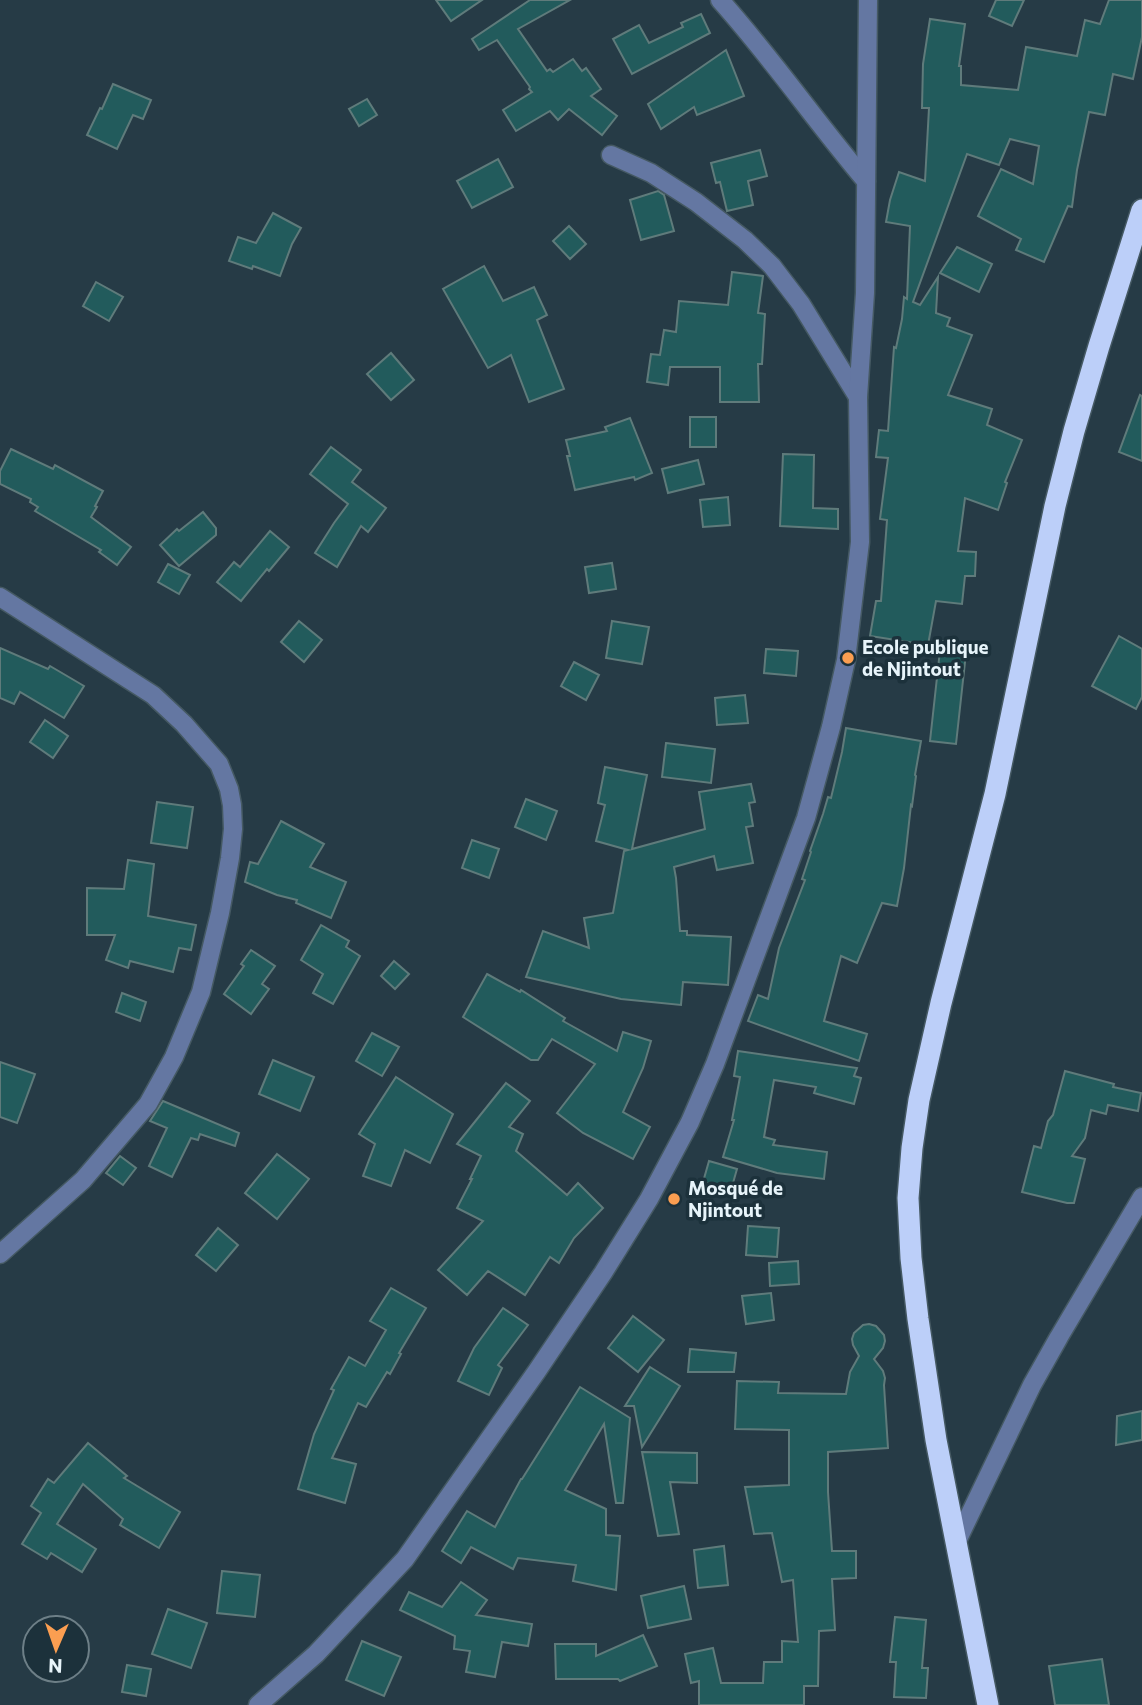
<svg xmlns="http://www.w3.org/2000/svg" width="1142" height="1705" font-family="Commissioner,sans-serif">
<rect width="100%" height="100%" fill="#263b46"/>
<g fill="#225b5c" stroke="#5f7b7b" stroke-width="2">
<polygon points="436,0 482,0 451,21"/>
<polygon points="530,0 570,0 518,29 547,71 550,69 553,72 573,59 582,71 586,68 601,89 591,96 617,116 602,135 569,109 558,120 550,111 516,131 503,110 532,92 529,89 530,87 497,40 479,50 472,39"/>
<polygon points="996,0 1024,0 1012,26 989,16"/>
<polygon points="1109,0 1142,0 1142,37 1133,79 1113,74 1105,115 1089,112 1077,170 1072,207 1068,206 1044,262 1016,250 1021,239 978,216 1001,169 1033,184 1039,146 1010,139 999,165 967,154 913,302 920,305 938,277 936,313 950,318 947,326 972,335 948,395 992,409 987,425 1022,440 1005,482 1007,483 998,510 965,498 958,551 976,552 975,576 965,576 962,604 936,601 928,645 870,636 876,601 881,601 887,520 880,519 888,458 876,457 879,430 888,431 894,347 896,348 902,319 904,297 907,299 910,226 886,222 890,200 899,172 925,181 929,108 922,108 923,64 930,19 965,24 959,66 961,66 961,85 1018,90 1026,47 1077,56 1085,20 1100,24"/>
<polygon points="701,14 710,33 632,74 613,39 639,25 649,43 683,27 681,23"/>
<polygon points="726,50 744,96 697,115 694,107 661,129 648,104"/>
<polygon points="113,84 151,100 143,119 133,115 117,149 87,135 100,108 102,109"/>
<polygon points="367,99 377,115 359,126 349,109"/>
<polygon points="760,150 767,176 748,181 753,205 727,211 720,182 716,183 711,163"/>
<polygon points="498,159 513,187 472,208 457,181"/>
<polygon points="658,191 664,195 674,231 641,240 630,200"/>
<polygon points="273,213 301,228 292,244 280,276 253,266 252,269 229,261 238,237 256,243"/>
<polygon points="569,226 586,244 570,259 553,241"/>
<polygon points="957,247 992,264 979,292 940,273"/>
<polygon points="484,266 503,301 534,287 547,315 537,320 564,389 529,402 511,355 488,368 443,289"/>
<polygon points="732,272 763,276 758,313 765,314 762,364 758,364 759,402 720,402 720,367 670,367 668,385 647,382 651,354 660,355 664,330 676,332 679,301 728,305"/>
<polygon points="96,282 123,297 109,321 83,306"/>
<polygon points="391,353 414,380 391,400 367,374"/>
<polygon points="1140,395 1142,396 1142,461 1119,452"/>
<rect x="690" y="417" width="26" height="30"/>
<polygon points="630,418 652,473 635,480 634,477 575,490 567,456 570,456 566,440 607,431 605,427"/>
<polygon points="331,447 361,470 352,482 386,508 368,532 361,526 337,567 315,553 334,523 348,504 310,474"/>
<polygon points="11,449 53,469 55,465 103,491 95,506 97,507 91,517 131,547 117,565 99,552 101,550 35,511 38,507 30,502 31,499 0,484 0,471"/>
<polygon points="783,454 814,455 813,508 838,509 838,529 780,526"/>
<polygon points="698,460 704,484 668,493 662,469"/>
<polygon points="728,497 730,525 703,527 700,500"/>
<polygon points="203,512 216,528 216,535 179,566 160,545 177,529 179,531"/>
<polygon points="270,531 289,547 269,571 267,569 241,601 217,582 234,562 240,567"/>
<polygon points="612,563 616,589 589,593 585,567"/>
<polygon points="168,564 190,575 179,594 158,582"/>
<polygon points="299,621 322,640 304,662 281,642"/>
<polygon points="612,621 649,627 642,664 606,658"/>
<polygon points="1119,636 1142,649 1142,697 1136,709 1092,686"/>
<polygon points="941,641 967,644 956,744 930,741"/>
<polygon points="0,648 48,669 50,666 84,686 64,718 20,692 14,704 0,698"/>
<polygon points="766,649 798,651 796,676 764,673"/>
<polygon points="574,662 599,675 586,700 561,686"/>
<polygon points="745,695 748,723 717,725 715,698"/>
<polygon points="45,720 68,736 53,758 30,742"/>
<polygon points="846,728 921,741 915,775 916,776 912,806 911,805 904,868 897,906 882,903 857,963 841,956 824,1021 867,1034 859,1061 748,1021 758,995 768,999 779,948 805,880 802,879 811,852 810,851 823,814 828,797 831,798 842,752"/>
<polygon points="666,743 715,749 711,783 662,777"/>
<polygon points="605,767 647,775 632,849 705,829 699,792 751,784 755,802 749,803 753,826 746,827 753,863 717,870 714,856 674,867 676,878 680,931 687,931 687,935 731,937 728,985 683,982 681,1005 621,999 526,977 543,931 589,948 584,918 613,913 624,851 628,850 596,841 605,805 598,803"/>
<polygon points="526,799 557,811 546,840 515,827"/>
<polygon points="157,802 193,807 187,848 151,843"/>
<polygon points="281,821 324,844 310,867 346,882 331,918 296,903 297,900 277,895 245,882 250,862 258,864"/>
<polygon points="472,840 499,849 489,878 462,868"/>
<polygon points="128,860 154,864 148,916 196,925 191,950 179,948 173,972 130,961 128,968 106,960 115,935 87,935 87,888 124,889"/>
<polygon points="321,925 349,941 346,947 360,956 333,1004 313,993 323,974 301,960"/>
<polygon points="251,950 275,966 262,984 269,989 251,1014 224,994 244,966 241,964"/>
<polygon points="394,961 409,974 395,989 381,976"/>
<polygon points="487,974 520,992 521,990 565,1018 563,1021 617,1051 623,1032 651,1041 643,1068 623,1112 650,1127 633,1159 583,1133 557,1113 595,1064 552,1039 538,1060 531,1060 463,1017"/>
<polygon points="122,993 146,1002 140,1021 116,1012"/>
<polygon points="372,1033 399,1047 382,1076 356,1061"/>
<polygon points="738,1051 857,1068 854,1076 861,1078 854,1104 814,1093 816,1087 774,1080 764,1137 775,1140 773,1145 827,1152 824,1179 777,1173 723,1157 734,1120 732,1120 740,1077 734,1076"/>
<polygon points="273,1060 314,1077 300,1111 259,1094"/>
<polygon points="0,1062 35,1074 17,1123 0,1117"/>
<polygon points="1065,1071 1114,1084 1113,1087 1141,1093 1138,1111 1108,1105 1106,1114 1091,1110 1085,1138 1072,1156 1085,1159 1074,1203 1067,1203 1022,1192 1034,1146 1041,1148 1048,1121 1053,1115"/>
<polygon points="396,1077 453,1114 430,1163 405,1150 391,1186 363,1176 375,1144 359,1134"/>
<polygon points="506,1083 530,1101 509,1127 523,1134 516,1151 567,1195 578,1183 603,1208 574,1238 559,1263 550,1257 525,1295 488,1271 467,1295 438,1270 483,1221 457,1208 472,1179 470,1179 481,1156 457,1144"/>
<polygon points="163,1101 239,1133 235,1146 200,1134 198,1140 191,1138 172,1177 149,1166 167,1128 150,1121"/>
<polygon points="277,1154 309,1179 277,1219 245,1193"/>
<polygon points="120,1156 136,1168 123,1185 106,1173"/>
<polygon points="709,1161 737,1169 731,1190 703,1182"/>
<polygon points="748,1226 779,1228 777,1257 746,1255"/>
<polygon points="218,1228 238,1245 216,1271 196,1255"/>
<polygon points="798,1261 799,1284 770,1286 769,1263"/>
<polygon points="391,1288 426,1308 399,1353 401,1354 390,1374 387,1372 366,1407 358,1403 332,1458 356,1464 345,1503 298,1489 314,1434 334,1390 331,1389 349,1357 365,1366 386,1330 370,1321"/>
<polygon points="771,1293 774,1320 746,1324 742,1296"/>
<polygon points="503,1308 528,1325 498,1365 502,1368 489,1395 458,1381 474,1348"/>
<polygon points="633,1316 664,1340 638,1372 608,1348"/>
<polygon points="869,1324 876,1326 884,1335 885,1341 883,1348 874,1359 883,1371 885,1378 884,1385 888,1448 828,1452 828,1492 832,1551 856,1551 856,1578 832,1579 835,1630 819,1631 818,1686 804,1686 804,1705 699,1705 699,1681 691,1683 685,1654 713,1648 721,1683 763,1683 764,1662 782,1662 782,1641 798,1642 793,1580 782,1582 772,1533 754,1534 745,1487 789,1485 789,1430 735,1429 737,1381 779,1382 778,1393 846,1394 850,1372 859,1356 853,1345 852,1339 854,1333 863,1325"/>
<polygon points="690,1349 736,1353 734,1372 688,1372"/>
<polygon points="650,1367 680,1386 642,1447 634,1406 625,1406"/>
<polygon points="580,1387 630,1418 623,1503 616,1503 604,1424 565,1490 606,1509 606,1535 620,1536 616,1590 573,1581 576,1565 518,1558 513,1569 471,1547 461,1563 442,1551 467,1511 495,1527 521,1479 522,1479"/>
<polygon points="1142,1411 1142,1440 1116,1445 1117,1416"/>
<polygon points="88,1443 127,1476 124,1478 180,1512 159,1548 120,1525 123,1519 83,1484 57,1524 96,1549 82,1572 51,1553 47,1559 22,1544 41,1513 31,1506 48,1479 54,1483"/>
<polygon points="642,1452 697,1453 697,1483 670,1482 679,1534 658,1536"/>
<polygon points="724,1546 728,1585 698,1588 694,1550"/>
<polygon points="222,1571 260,1575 255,1617 217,1613"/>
<polygon points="461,1582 487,1600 476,1615 532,1624 528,1646 502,1642 495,1677 466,1672 470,1651 454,1649 455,1636 400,1610 409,1592 442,1607"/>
<polygon points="684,1586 691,1619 648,1628 641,1596"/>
<polygon points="168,1609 207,1623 191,1668 152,1654"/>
<polygon points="895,1617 926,1620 922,1668 928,1668 926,1698 894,1697 896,1662 890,1662"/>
<polygon points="643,1635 657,1666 620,1681 618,1679 556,1679 555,1644 596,1644 596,1656"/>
<polygon points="362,1641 401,1657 384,1696 346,1680"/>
<polygon points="1102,1659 1109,1705 1055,1705 1049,1666"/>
<polygon points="127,1665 151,1669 146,1696 122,1692"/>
</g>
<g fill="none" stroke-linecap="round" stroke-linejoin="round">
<g stroke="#455963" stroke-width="21">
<g id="street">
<path d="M720,0C772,58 816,122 866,181"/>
<polyline points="611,155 651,173 696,202 745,240 772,266 801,304 858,397"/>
<polyline points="0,597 153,695 184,724 219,764 229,789 232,805 233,829 230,858 220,913 201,992 174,1057 148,1104 83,1180 0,1254"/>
<polyline points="957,1541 1032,1385 1059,1337 1142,1197"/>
<polyline points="258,1705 316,1654 405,1559 537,1371 603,1273 649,1199 690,1122 715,1064 806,818 831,727 846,660 860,542 858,397 865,293 868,0"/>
</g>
</g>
<g stroke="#455963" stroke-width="24">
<polyline id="highway" points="988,1705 936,1440 918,1319 911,1258 908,1198 912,1148 919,1100 941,1003 995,794 1055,506 1074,431 1099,346 1142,210"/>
</g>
<use href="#street" stroke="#6477a2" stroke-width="18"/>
<use href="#highway" stroke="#bccff9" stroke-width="21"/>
</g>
<g fill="#fb9e51" stroke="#1c313b" stroke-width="2.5">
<circle cx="848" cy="658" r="7"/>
<circle cx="674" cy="1199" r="7"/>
</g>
<g text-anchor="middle" stroke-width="7" stroke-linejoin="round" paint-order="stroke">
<g font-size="19" font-weight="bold" fill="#e7f4fa" stroke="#1c313b" text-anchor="start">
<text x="862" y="654">Ecole publique<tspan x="862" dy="22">de Njintout</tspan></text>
<text x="688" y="1195">Mosqué de<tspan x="688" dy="22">Njintout</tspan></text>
</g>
</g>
<g transform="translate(56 1649) rotate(182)"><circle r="33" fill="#1c313b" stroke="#6d7f87" stroke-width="2"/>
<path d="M0-5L12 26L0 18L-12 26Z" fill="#fb9e51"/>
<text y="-10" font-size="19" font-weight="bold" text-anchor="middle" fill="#e7f4fa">N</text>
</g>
</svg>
